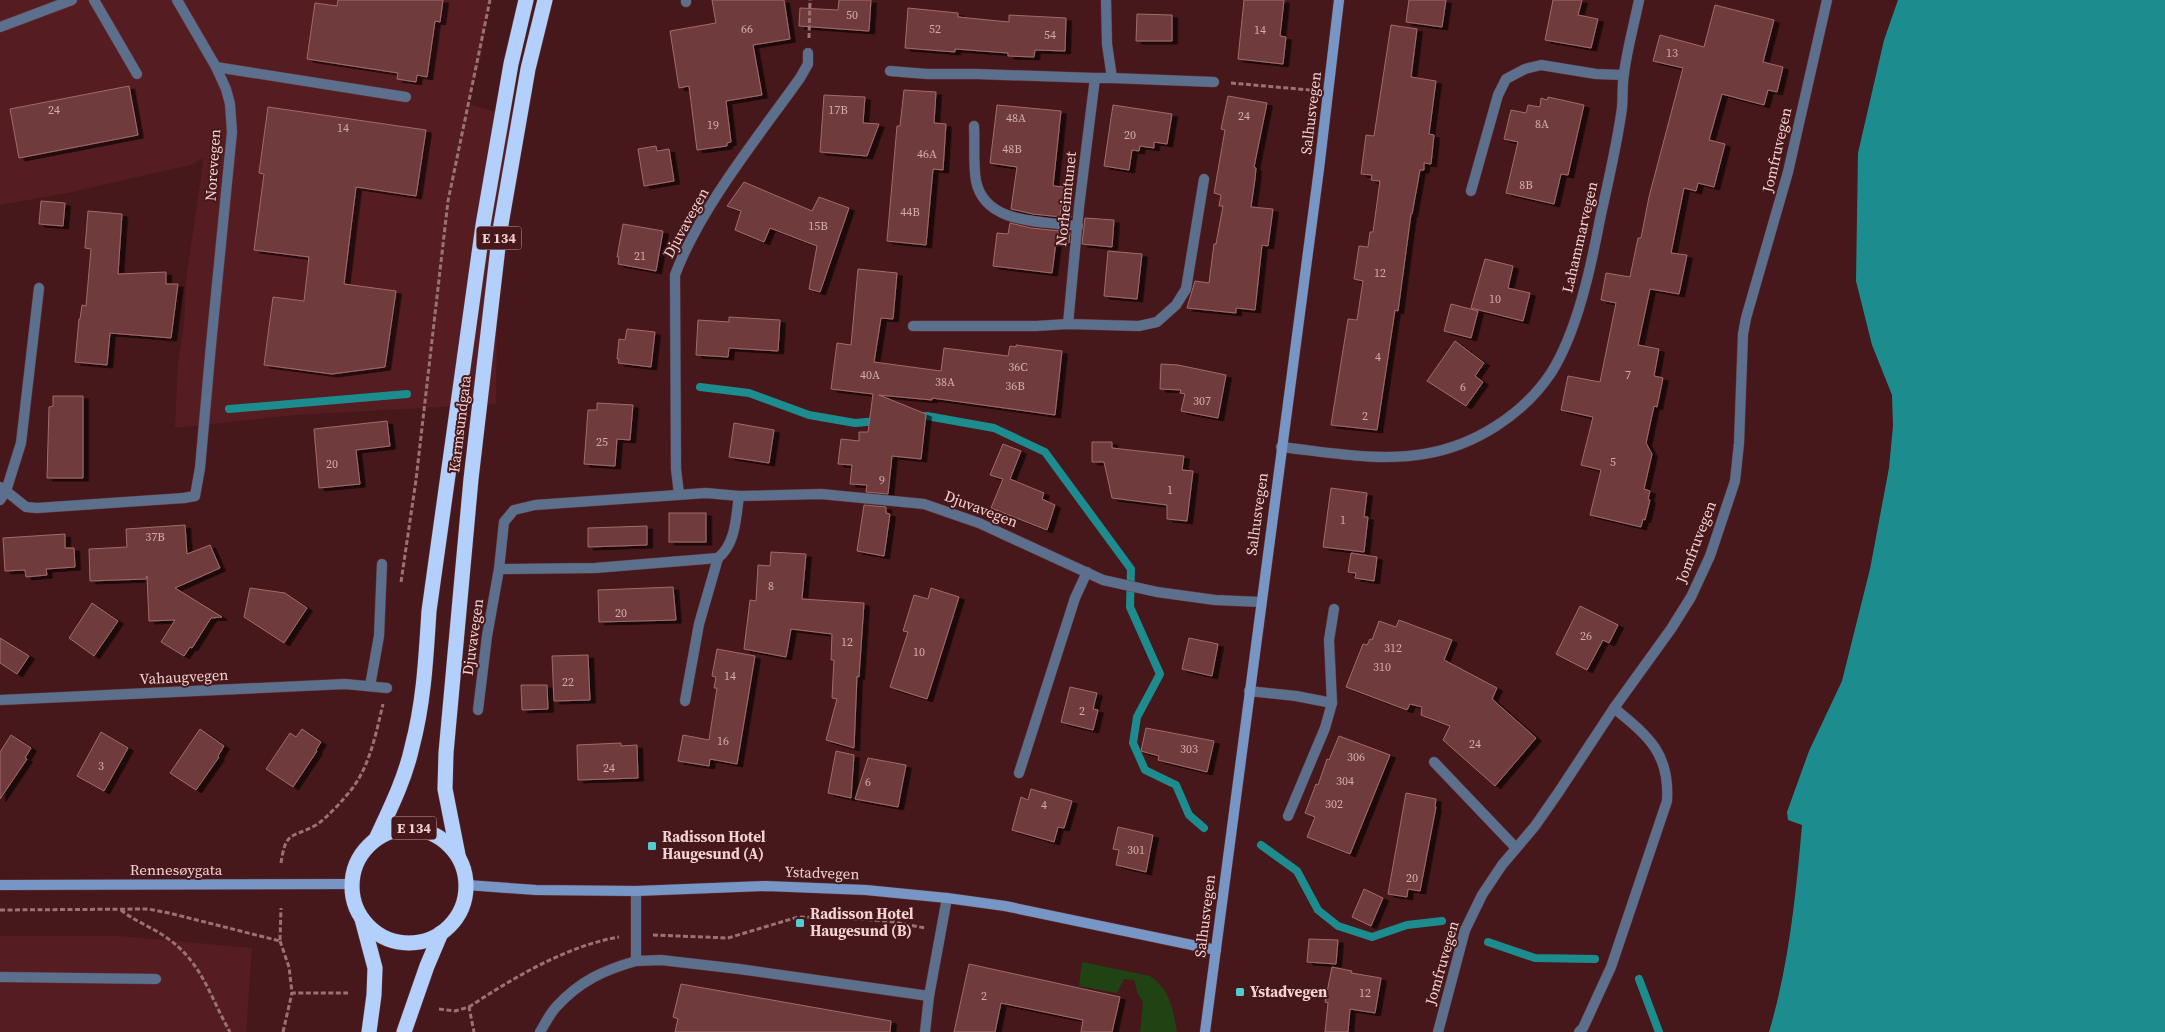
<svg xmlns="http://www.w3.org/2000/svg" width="2165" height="1032" font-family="'Source Serif 4',serif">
<defs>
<filter id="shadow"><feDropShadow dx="5.5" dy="3" stdDeviation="0" flood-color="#0009"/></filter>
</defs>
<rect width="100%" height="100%" fill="#47181b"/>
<g fill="#551d21">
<polygon points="0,0 489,0 481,57 468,104 522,119 498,207 496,404 296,415 175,428 178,365 184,323 187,272 204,158 190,165 67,193 0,205"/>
<polygon points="0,936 119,936 252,948 246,1032 0,1032"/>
</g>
<path fill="#1f4313" d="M1082,962L1150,976C1170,989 1173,1010 1177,1032H1140L1143,1002L1138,994L1134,980L1124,979L1117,993L1079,986Z"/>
<path fill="#1d8c8f" d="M1898,0H2165V1032H1769C1789,965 1796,894 1802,825L1788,820L1787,812L1809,751L1842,681L1870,569L1889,468L1893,426L1892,395L1872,345L1856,281L1858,153L1884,40Z"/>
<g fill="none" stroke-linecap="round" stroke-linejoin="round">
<g stroke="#1d8c8f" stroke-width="8">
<polyline points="700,387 749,393 809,415 855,423 878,421"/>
<polyline points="229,409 407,394"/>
<polyline points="917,417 927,416 994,428 1045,452 1131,569 1130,607 1160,674 1137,717 1133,743 1145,770 1176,785 1189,815 1204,828"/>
<polyline points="1261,845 1297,871 1318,910 1338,926 1372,937 1407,925 1442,921"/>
<polyline points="1488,942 1535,958 1595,959"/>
<polyline points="1639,979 1659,1032"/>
</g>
</g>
<g fill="#6f3b3d" stroke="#a36a6b" filter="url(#shadow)">
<polygon points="338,0 443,0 440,22 435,21 427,77 417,75 416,82 397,79 398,73 307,59 315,3 337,6"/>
<polygon points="712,0 784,0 790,39 753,45 762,95 726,101 731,142 727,143 727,146 697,150 689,86 679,88 670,31 716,23"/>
<polygon points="839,0 871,0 869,31 799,26 800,8 838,10"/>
<polygon points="1244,0 1284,0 1280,36 1286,37 1283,64 1238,59"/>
<polygon points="1409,0 1446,0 1442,27 1406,22"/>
<polygon points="1553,0 1582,0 1578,15 1598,19 1591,48 1545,40"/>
<polygon points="1715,5 1774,20 1763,62 1783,67 1777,92 1768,90 1764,105 1722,94 1709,140 1725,144 1714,187 1698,183 1696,191 1684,188 1671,253 1687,255 1679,294 1650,289 1638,345 1659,349 1654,376 1663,378 1657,407 1654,406 1646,443 1652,454 1644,489 1650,491 1648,499 1650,500 1645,520 1643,519 1641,527 1590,515 1601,470 1581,465 1593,417 1561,410 1568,376 1600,382 1616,303 1601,300 1606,273 1630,277 1638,238 1641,238 1649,197 1683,68 1653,61 1660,35 1704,47"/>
<polygon points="908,8 958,13 958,17 1009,22 1009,15 1066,18 1065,51 1035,50 1034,57 1008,56 1008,53 955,49 955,52 905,48"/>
<polygon points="1137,14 1172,15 1172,41 1136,41"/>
<polygon points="1391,25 1417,29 1411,77 1436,81 1429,134 1434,135 1431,164 1424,163 1424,170 1420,170 1412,214 1411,214 1398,311 1395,310 1377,430 1331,425 1348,319 1357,320 1363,281 1354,279 1359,246 1368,247 1370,232 1373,232 1380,181 1371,180 1372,175 1361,174 1366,135 1374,136"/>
<polygon points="129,86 138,135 19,158 10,109"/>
<polygon points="904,90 936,92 934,123 946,124 943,170 933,169 926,245 887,241 897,126 900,126"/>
<polygon points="824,95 865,97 863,123 879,124 867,156 820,152"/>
<polygon points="1228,96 1267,103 1254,167 1256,168 1255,179 1251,207 1273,209 1268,246 1262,245 1255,310 1236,308 1236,313 1187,308 1195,281 1209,283 1214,244 1216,244 1223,206 1219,206 1221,195 1214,193 1225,130 1221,129"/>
<polygon points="1548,97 1584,105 1568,175 1561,174 1554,204 1506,193 1518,142 1504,139 1511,110 1526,113 1528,105 1540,107 1541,98 1547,100"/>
<polygon points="997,105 1061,111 1053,186 1064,187 1060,216 1071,216 1071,218 1033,214 1011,209 1017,167 990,163"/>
<polygon points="1113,105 1172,114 1167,144 1154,142 1154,148 1140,146 1139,151 1132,150 1129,170 1104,166"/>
<polygon points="268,107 426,130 416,196 356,187 344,284 396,291 385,367 332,374 264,365 273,297 304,301 309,257 254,250 264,174 259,173"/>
<polygon points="656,146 657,151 669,149 674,181 644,186 638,149"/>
<polygon points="744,182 812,211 819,197 849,208 820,292 809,289 817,246 770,228 764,242 735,230 741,211 727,206"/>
<polygon points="41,201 65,203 63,226 39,224"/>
<polygon points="88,211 122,214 118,274 166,272 166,284 178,284 171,338 110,333 107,365 75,362 79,319 80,319 82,305 86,306 91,249 85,248"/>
<polygon points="1085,218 1114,220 1112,247 1082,244"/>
<polygon points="1010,223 1031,228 1070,232 1069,243 1056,242 1052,273 993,266 997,233 1008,234"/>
<polygon points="623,224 663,231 656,271 618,264 619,257 617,257"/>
<polygon points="1108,251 1142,254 1137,299 1104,296"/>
<polygon points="1485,259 1513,266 1508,288 1530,293 1523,321 1471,308"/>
<polygon points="858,269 897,273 893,319 881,318 874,362 941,371 944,348 1008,356 1010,346 1016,347 1016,345 1062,351 1055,415 932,398 932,400 879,395 926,414 921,459 892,456 888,494 866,492 867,485 850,484 852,465 838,464 841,439 859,441 859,432 868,432 873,394 831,389 837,343 851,345"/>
<polygon points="1451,304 1478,311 1471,338 1444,331"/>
<polygon points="729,317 780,320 778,351 729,348 728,357 696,355 698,320 729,322"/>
<polygon points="627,329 655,332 651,367 618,363 619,359 617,359 619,339 625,340"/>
<polygon points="1455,341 1484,363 1475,376 1483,382 1466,406 1427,381"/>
<polygon points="1161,364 1178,365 1226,375 1218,418 1181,411 1185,394 1180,393 1181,390 1160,389"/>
<polygon points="53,396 83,396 83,478 47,478 49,407 53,406"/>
<polygon points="597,403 633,405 630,440 617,439 615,466 584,464 588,410 597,410"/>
<polygon points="387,421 390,446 356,450 360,484 319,488 314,429"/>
<polygon points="734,423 774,430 769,463 729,457"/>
<polygon points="1092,442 1112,442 1112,448 1184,456 1182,470 1193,471 1187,521 1167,519 1167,505 1112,498 1104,462 1092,462"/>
<polygon points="1003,444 1021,451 1010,479 1044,493 1042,499 1055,505 1047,530 991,508 1003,479 990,475"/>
<polygon points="1331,488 1367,493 1364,517 1368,517 1364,552 1323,547"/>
<polygon points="864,505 886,507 886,513 890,514 884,556 857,551"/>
<rect x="669" y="513" width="37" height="29"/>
<polygon points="185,525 187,554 210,545 220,568 175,588 222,617 211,618 192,648 190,647 184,656 161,642 175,620 149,621 147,576 146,579 90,581 89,549 127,547 126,529"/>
<polygon points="647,526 647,545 588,547 588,528"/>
<polygon points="65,534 65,548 74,548 75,567 46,569 47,575 26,577 25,570 5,571 3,538"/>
<polygon points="771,552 806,554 802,599 864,603 859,677 857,676 854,748 826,740 837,699 832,698 834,660 831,660 832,634 791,629 786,657 744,649 750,600 756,601 758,565 770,566"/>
<polygon points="1351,553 1377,557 1374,581 1355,578 1356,573 1348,572"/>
<polygon points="673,587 676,620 599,622 598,590"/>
<polygon points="250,588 285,593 307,608 284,643 244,617"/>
<polygon points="931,588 959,597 927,699 890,687 908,632 903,631 914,595 928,599"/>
<polygon points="92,603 118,621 94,656 69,638"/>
<polygon points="1580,606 1618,625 1609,643 1603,640 1587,670 1556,654"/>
<polygon points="1399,620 1452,640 1444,660 1497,688 1492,699 1536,738 1495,786 1443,740 1450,726 1421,715 1422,707 1410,704 1407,710 1346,687 1363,644 1367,645 1370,639 1372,640 1379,621 1396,627"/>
<polygon points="0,638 29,656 17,674 0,663"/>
<polygon points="1189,638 1218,644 1212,676 1182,669"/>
<polygon points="717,649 755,656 737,764 710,759 709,766 678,761 683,735 709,740 717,688 714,688 716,677 712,676"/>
<polygon points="588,655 590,700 554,701 552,656"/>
<polygon points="521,685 547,685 548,709 522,710"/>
<polygon points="1070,687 1097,693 1093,709 1098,710 1093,730 1061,722"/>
<polygon points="1146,728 1214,741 1207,772 1158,760 1159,756 1141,751"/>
<polygon points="200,729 224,746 218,756 219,757 196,790 170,773"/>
<polygon points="302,729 321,742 316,750 317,751 293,787 266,769 290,733 296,737"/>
<polygon points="101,732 128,748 104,791 77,776"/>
<polygon points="11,735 31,748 25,758 27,759 0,799 0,752"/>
<polygon points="1339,736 1390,755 1350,854 1307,837 1315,817 1305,813 1316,784 1318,785 1327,759 1329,760"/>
<polygon points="621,743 621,746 637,745 638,778 578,780 577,745"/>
<polygon points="836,751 854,755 851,798 828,793"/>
<polygon points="868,758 906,765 898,807 855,799"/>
<polygon points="1031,789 1072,801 1064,828 1058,827 1054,842 1012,830 1021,797 1028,800"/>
<polygon points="1406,793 1436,799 1435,807 1436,807 1420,891 1408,889 1407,897 1388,894"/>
<polygon points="1118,827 1153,835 1146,872 1116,865 1119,850 1113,849"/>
<polygon points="1364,889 1383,898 1371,926 1352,917"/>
<polygon points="1309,939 1338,940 1336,964 1307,962"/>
<polygon points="969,964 1120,997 1112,1032 1081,1032 1083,1020 1001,1003 995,1032 954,1032"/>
<polygon points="1332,967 1352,971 1351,973 1381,978 1375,1013 1350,1009 1348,1032 1325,1032 1328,1003 1325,1002"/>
<polygon points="681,984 891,1021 890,1032 675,1032 678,1019 673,1017"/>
</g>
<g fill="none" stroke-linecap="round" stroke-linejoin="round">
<g stroke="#633638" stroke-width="11">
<g id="lane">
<polyline points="94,0 137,74"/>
<polyline points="686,2 686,0"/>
<polyline points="0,27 72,0"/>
<polyline points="216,67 406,97"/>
<polyline points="890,71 927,74 976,74 1095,78"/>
<polyline points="1112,78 1214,82"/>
<path d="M974,126C975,144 973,164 976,181C985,225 1042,221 1078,226"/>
<polyline points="1471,191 1498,95 1506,79 1525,69 1541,65 1596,74 1623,75"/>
<polyline points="913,326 1036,326 1068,324 1139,326 1157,322 1176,305 1186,289 1204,179"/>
<polyline points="0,487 6,491 21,443 39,288"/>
<polyline points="184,498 195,496 200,468 211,345"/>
<polyline points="1249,691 1296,696 1332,703"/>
<polyline points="685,701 699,624 718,558"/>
<path d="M478,710L487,636L499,569L595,568L718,558C736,544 736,516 739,496"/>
<polyline points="1434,762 1516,848"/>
<polyline points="1019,773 1075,598 1087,572"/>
<polyline points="1288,816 1325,728 1332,703 1329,640 1334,609"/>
<polyline points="636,961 661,960 739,969 929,996"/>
<polyline points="0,977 156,979"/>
<path d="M540,1032C545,1024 550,1013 557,1006C580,981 604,970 636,961V891"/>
<path d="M1579,1032L1583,1028L1611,967L1667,801C1670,753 1648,736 1614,708"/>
</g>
</g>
<g stroke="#633638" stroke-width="11">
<g id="street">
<polyline points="177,0 216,67 226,89 230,104 232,132 211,345"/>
<polyline points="1068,324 1079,207 1095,78 1112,78 1107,44 1106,0"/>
<path d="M1281,447C1328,452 1377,462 1424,454C1474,446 1523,415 1551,373C1577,332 1591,267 1600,219C1608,182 1617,145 1622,108C1623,97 1622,85 1624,74C1627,49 1634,25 1639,0"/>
<path d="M679,494L676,469L675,275C700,208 758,137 800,78L808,64V53"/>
<polyline points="0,500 6,491 26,507 37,508 184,498"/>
<polyline points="499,569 504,522 514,510 535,505 706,493 739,496 821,494 924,504 979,523 1103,580 1157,592 1215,600 1261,602"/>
<polyline points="370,686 379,636 382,564"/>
<polyline points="0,700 345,684 387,688"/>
<polyline points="925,1032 929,996 947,898"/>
<polyline points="1438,1032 1465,930 1482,895 1502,865 1535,826 1558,793 1614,708 1671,629 1691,597 1710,556 1735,481 1739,443 1743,334 1746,318 1788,172 1827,0"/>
</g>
</g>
<g stroke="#633638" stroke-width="11">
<g id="secondary">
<polyline points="0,885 352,884"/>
<polyline points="467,885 536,890 636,891 766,886 866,890 947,898 1005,906 1216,950"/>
<polyline points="1205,1032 1319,169 1339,0"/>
</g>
</g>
<g stroke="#633638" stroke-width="16">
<g id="highway">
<circle cx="409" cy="886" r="57"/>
<path d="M376,839C390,809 405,779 412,747C424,702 426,657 429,611L483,225L511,64L526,0"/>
<polyline points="458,855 445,789 446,753 471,479 500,230 528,69 545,0"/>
<polyline points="362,919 375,968 374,995 369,1032"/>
<polyline points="404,1032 427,966 441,933"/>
</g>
</g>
<g stroke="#9a7273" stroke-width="3" stroke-dasharray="5 2.5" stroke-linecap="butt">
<polyline points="809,38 810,0"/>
<polyline points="1231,83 1310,90"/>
<polyline points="401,582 416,480 448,201 490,0"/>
<path d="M281,863C286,830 291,839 316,825C326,819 344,799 351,790C370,766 376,733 383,704"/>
<polyline points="0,910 148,909 169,913 280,941 281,908"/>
<path d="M121,910C134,921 152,927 167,938C202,962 210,997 230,1032"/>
<polyline points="653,935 728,938 798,917 863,919 894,922 925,928"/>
<polyline points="280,941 289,967 292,993 348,993"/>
<path d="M469,1007C513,978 566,946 619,937"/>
<polyline points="439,1009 455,1011 469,1007 474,1032"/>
<polyline points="283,1032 292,993"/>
</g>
<use href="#lane" stroke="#5c6f8d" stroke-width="10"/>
<use href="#street" stroke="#5c6f8d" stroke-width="10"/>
<use href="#secondary" stroke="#7796c5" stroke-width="10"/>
<use href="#highway" stroke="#b3d0fc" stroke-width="15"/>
</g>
<g fill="#51ccd1" stroke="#47181b" stroke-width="2">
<rect x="647" y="841" width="10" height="10" rx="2.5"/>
<rect x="795" y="918" width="10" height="10" rx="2.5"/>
<rect x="1235" y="987" width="10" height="10" rx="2.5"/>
</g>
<g text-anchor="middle" stroke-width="4" stroke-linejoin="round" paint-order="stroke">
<g font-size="12" fill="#d2acad">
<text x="852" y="19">50</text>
<text x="747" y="33">66</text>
<text x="935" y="33">52</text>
<text x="1260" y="34">14</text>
<text x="1050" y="39">54</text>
<text x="1672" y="57">13</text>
<text x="54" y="114">24</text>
<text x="838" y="114">17B</text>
<text x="1244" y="120">24</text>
<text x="1016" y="122">48A</text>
<text x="1542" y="128">8A</text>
<text x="713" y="129">19</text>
<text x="343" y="132">14</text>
<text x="1130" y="139">20</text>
<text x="1012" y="153">48B</text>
<text x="927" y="158">46A</text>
<text x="1526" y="189">8B</text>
<text x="910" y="216">44B</text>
<text x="818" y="230">15B</text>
<text x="640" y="260">21</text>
<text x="1380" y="277">12</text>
<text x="1495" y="303">10</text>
<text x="1378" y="361">4</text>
<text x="1018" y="371">36C</text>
<text x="870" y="379">40A</text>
<text x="1628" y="379">7</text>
<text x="945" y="386">38A</text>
<text x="1015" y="390">36B</text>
<text x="1463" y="391">6</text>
<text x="1202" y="405">307</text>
<text x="1365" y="420">2</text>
<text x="602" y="446">25</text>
<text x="1613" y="466">5</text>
<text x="332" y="468">20</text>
<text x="882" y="484">9</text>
<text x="1170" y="494">1</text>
<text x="1343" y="524">1</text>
<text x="155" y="541">37B</text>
<text x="771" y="590">8</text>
<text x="621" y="617">20</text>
<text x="1586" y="640">26</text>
<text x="847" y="646">12</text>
<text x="1393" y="652">312</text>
<text x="919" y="656">10</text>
<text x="1382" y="671">310</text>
<text x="730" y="680">14</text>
<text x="568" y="686">22</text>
<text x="1082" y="715">2</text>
<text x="723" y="745">16</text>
<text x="1475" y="748">24</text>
<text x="1189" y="753">303</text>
<text x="1356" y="761">306</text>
<text x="101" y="770">3</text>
<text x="609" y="772">24</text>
<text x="1345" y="785">304</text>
<text x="868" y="786">6</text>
<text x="1334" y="808">302</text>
<text x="1044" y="809">4</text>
<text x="1136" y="854">301</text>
<text x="1412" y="882">20</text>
<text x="1365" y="997">12</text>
<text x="984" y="1000">2</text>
</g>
<g fill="#47181b" stroke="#bf9a9b" stroke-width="1">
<rect x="476.5" y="226.5" width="45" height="23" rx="4"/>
<rect x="391.5" y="816.5" width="45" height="23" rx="4"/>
</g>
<g font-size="14" font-weight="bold" fill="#f3d2d2">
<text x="499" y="243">E 134</text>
<text x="414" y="833">E 134</text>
</g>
<g font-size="15" fill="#f3d2d2" stroke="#47181b">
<text transform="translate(1311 113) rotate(-83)" y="5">Salhusvegen</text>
<text transform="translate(1777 150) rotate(-77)" y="5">Jomfruvegen</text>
<text transform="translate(213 165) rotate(-86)" y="5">Norevegen</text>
<text transform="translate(1066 199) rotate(-84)" y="5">Norheimtunet</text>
<text transform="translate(686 223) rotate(-61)" y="5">Djuvavegen</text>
<text transform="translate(1580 237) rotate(-77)" y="5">Lahammarvegen</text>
<text transform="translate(460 424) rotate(-83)" y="5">Karmsundgata</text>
<text transform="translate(981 509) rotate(21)" y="5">Djuvavegen</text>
<text transform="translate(1257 514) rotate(-82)" y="5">Salhusvegen</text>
<text transform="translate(1696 542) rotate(-69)" y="5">Jomfruvegen</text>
<text transform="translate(473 637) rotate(-82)" y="5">Djuvavegen</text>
<text transform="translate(184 677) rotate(-3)" y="5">Vahaugvegen</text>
<text x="176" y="875">Rennesøygata</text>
<text transform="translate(822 873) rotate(2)" y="5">Ystadvegen</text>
<text transform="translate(1205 916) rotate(-83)" y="5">Salhusvegen</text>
<text transform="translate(1442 963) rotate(-74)" y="5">Jomfruvegen</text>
</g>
<g font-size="15" font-weight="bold" fill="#f3d2d2" stroke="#47181b" text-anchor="start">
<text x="662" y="842">Radisson Hotel<tspan x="662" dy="17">Haugesund (A)</tspan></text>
<text x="810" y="919">Radisson Hotel<tspan x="810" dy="17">Haugesund (B)</tspan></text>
<text x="1250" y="997">Ystadvegen</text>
</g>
</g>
</svg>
